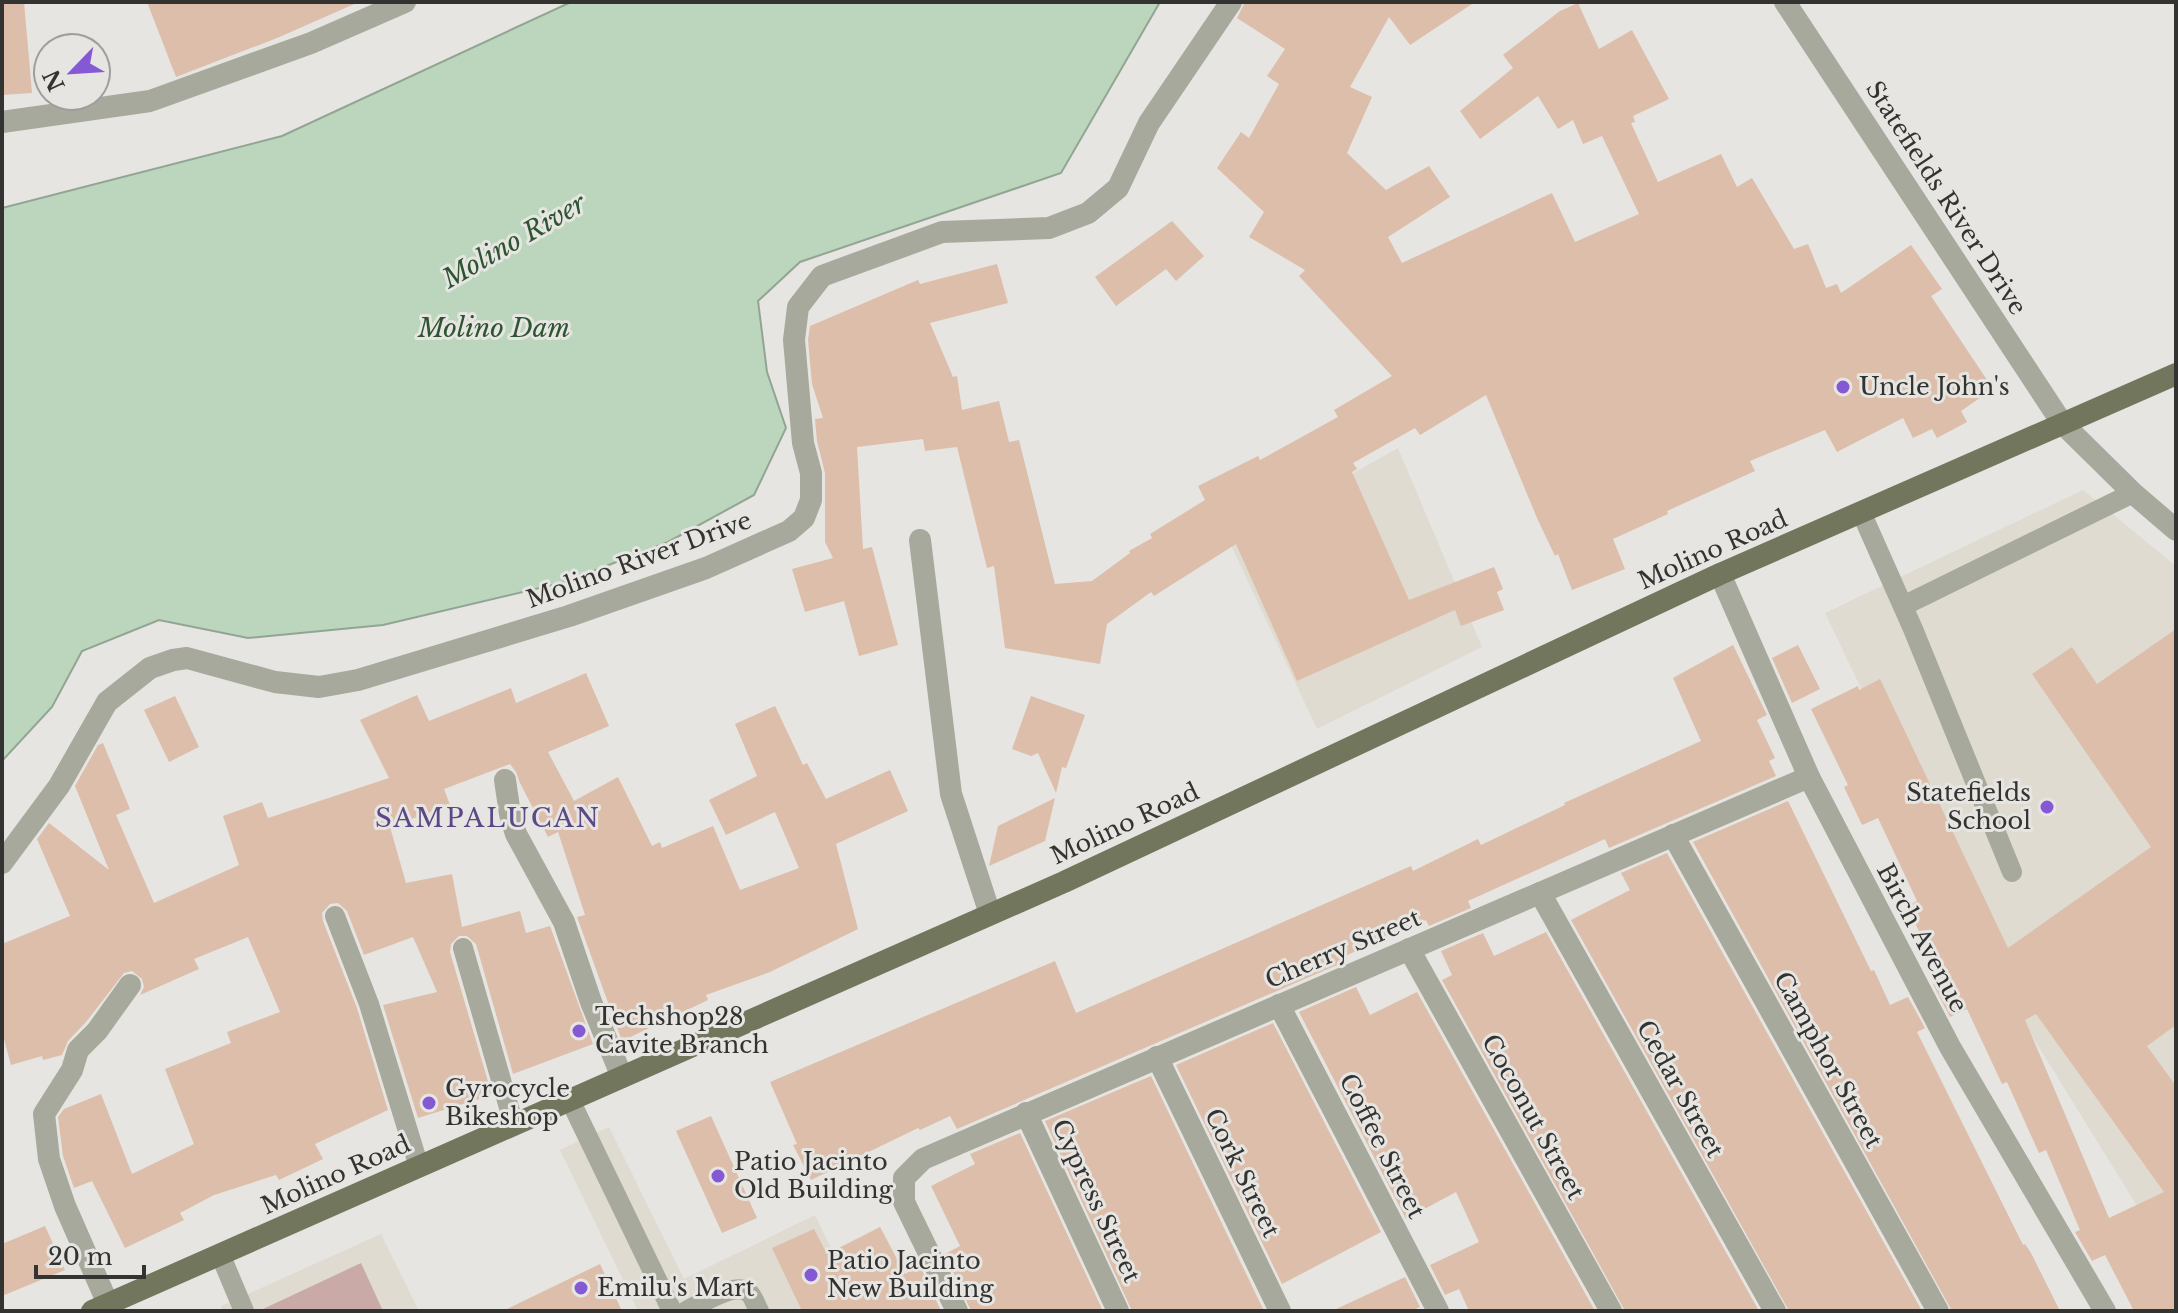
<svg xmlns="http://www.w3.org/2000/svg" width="2178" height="1313" font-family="'Libre Baskerville',serif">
<rect width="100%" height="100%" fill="#e6e5e2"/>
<g fill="#dfdbd1">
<polygon points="1398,448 1482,647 1317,729 1230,543"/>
<polygon points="2083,490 2176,566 2176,1269 2014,1007 1825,613"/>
<polygon points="609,1127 684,1279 815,1215 861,1311 638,1311 560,1150"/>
<polygon points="381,1234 419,1311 223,1311 221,1306"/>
</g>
<polygon fill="#caaaa6" points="361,1263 383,1311 261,1311 261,1310"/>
<polygon fill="#bbd6bd" stroke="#92a593" stroke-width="2" points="571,2 1160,2 1061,173 800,262 758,301 767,372 786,428 754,495 668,542 565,582 383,625 248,638 159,620 82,651 52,707 2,761 2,208 282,136"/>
<g fill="#dcbeaa" fill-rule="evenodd">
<polygon points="2,2 24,2 32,93 2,95"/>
<polygon points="147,2 359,2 277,38 176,77"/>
<polygon points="1245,2 1475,2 1410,45 1389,17 1350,87 1372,97 1347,153 1386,190 1429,166 1450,197 1388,237 1402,263 1552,193 1575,242 1639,214 1602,136 1583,144 1573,120 1558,129 1538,96 1480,139 1460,111 1513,68 1503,55 1560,11 1578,3 1599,49 1632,30 1669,99 1633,116 1635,122 1631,123 1658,182 1721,154 1737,187 1752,178 1794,249 1808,244 1826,288 1837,284 1841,293 1911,245 1942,289 1931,296 1993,389 1961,411 1967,422 1937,438 1932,429 1913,438 1903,418 1837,452 1825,430 1750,461 1755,471 1667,511 1668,514 1613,539 1625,569 1572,590 1558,554 1555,556 1537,518 1486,395 1420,435 1415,428 1353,463 1357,469 1352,472 1409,600 1494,567 1503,589 1497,592 1504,610 1461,626 1455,610 1297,681 1236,544 1154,596 1151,592 1107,624 1100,664 1005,648 994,566 987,568 957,447 925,451 923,439 857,447 863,549 872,547 898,645 859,656 844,601 805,612 792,569 833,558 825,542 825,473 817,441 815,419 823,418 812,384 808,340 810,326 918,280 920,284 997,264 1008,303 930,323 953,377 957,376 962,410 999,401 1009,442 1019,440 1055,584 1092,581 1130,553 1129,551 1152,538 1150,534 1205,500 1198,486 1258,456 1260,460 1338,417 1334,410 1392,376 1299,276 1305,270 1249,237 1264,212 1217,168 1241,132 1249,138 1279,84 1267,76 1285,49 1237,18"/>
<polygon points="1172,221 1204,256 1176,281 1166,269 1116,306 1095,277"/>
<path d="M2176,629V1025L2147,1046L2176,1086V1311H2134L2105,1255L2092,1261L2075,1232L2080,1230L2046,1150L2039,1153L2007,1082L2002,1084L1967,1009L1950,1017L1933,984L1942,980L1907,906L1917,901L1878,818L1862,825L1844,787L1848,785L1811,709L1858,686L1859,690L1880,679L2008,948L2151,847L2032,674L2072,647L2097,684ZM2036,1014L2164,1192L2109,1218L2025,1020Z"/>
<polygon points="1733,645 1767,715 1757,720 1775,758 1769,761 1776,776 1609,848 1605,839 1468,901 1471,908 1429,926 1426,920 1402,932 1401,930 1341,958 1344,962 957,1129 950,1116 920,1130 918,1128 811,1180 793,1145 797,1144 770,1082 1055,961 1076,1013 1411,866 1413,871 1478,839 1481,845 1565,805 1564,803 1701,741 1673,678"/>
<polygon points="1798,645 1820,689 1792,703 1772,658"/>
<polygon points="586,673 609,726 548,752 574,801 618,777 652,846 660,842 662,848 713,826 740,890 799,868 775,812 726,835 709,800 757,776 735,724 775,706 803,765 807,763 826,799 890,770 908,811 836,844 858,929 770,972 706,995 708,1000 622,1041 577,917 585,915 558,832 548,837 520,783 516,772 510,764 444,789 450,805 390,827 406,883 452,874 462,927 520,911 526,933 550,926 593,1044 513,1074 476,944 467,936 459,936 451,944 450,952 492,1095 418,1118 383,1005 437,992 413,937 364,955 347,911 338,903 330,904 322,913 323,921 357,1008 388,1110 315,1144 323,1159 279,1180 276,1175 214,1195 180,1213 184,1220 125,1248 92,1181 74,1188 63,1156 58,1117 64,1109 101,1094 132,1174 194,1144 165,1069 231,1043 227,1032 280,1012 248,937 194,959 199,969 140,995 144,987 142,979 132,971 124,973 86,1022 68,1041 62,1055 43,1060 42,1056 11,1065 2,1032 2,944 70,916 37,839 49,823 109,870 75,786 98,745 103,743 130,809 116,815 154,903 239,865 223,816 262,802 268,818 389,778 360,720 417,695 429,721 511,688 516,703"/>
<polygon points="175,696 199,747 169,762 144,710"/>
<polygon points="1031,696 1085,715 1066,768 1062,767 1056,793 1038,753 1031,756 1012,749"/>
<polygon points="1055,798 1045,841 989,866 998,826"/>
<polygon points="1788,801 1871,971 1874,970 1890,1005 1908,997 1925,1028 1917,1032 2023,1245 2025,1244 2031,1253 2060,1311 1952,1311 1693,842"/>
<polygon points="1667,853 1922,1311 1789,1311 1571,920 1630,890 1621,873"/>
<polygon points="1546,932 1759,1311 1625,1311 1442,980 1452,975 1441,951 1483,933 1494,956"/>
<polygon points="1356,987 1370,1015 1417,992 1595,1311 1469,1311 1459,1289 1445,1295 1430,1265 1479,1242 1456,1192 1406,1219 1299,1012"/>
<polygon points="1273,1023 1381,1232 1282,1284 1176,1065"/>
<polygon points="1151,1076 1264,1311 1132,1311 1045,1121"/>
<polygon points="711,1116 757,1218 722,1233 676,1131"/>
<polygon points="1020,1133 1103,1311 971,1311 945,1254 960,1246 931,1186 975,1164 970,1154"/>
<polygon points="45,1226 65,1270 2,1296 2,1244"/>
<polygon points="880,1227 905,1274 920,1266 941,1311 802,1311 772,1248 814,1229 827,1254"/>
<polygon points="600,1264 622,1311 503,1311"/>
<polygon points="1405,1277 1420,1307 1411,1311 1332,1311"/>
</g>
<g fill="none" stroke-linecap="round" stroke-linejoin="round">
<g stroke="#a6a99b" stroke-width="20">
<polyline points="1861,512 1913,629 2012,872"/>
<polyline points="1903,606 2133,493"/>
<polyline points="335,916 369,1004 419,1167"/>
<polyline points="463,948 514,1125"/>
<polyline points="570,1100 672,1311"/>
<polyline points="220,1254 244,1311"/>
<path d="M686,1311C701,1304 737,1279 750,1294C754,1298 756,1306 759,1311"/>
</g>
<g stroke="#a6a99b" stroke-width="22">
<polyline points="2,122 150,101 311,43 405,2"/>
<polyline points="2062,423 2133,493 2176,530"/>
<polyline points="920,540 951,794 990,914"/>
<polyline points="1720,574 1809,777 1950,1047 2105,1311"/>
<polyline points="505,780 510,814 516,834 564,922 591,1002 622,1077"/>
<polyline points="1673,835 1938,1311"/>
<polyline points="1540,893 1775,1311"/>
<polyline points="1409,949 1611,1311"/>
<polyline points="1279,1005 1438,1311"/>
<polyline points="1157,1057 1280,1311"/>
<polyline points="1026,1113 1118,1311"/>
<polyline points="108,1304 65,1206 49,1159 44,1114 72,1070 78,1050 97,1031 130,985"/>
<polyline points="957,1311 904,1202 904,1178 923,1159 1809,777"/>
</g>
<g stroke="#a6a99b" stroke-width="22">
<polyline points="1785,2 2062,423"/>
<polyline points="2,863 59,786 107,702 150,668 173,660 187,658 275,682 319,687 358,680 569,616 706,568 789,531 804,518 811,500 811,473 803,443 794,340 798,307 822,276 942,232 1049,228 1088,213 1118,188 1149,123 1231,2"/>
</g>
<polyline stroke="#72765d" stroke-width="22" points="92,1311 1064,882 1720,574 2176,374"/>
</g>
<g fill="#8559d3" stroke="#e6e5e2" stroke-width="3">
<circle cx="1843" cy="387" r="8"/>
<circle cx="2047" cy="807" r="8"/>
<circle cx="579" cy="1031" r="8"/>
<circle cx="429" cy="1103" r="8"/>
<circle cx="718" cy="1176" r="8"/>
<circle cx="811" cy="1275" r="8"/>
<circle cx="581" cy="1288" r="8"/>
</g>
<g text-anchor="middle" stroke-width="6" stroke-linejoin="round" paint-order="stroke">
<g font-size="24" fill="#333332" stroke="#e6e5e2">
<text transform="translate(1946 198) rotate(57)" y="8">Statefields River Drive</text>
<text transform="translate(1713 550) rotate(-24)" y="8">Molino Road</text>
<text transform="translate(639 560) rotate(-20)" y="8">Molino River Drive</text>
<text transform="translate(1125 824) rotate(-25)" y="8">Molino Road</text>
<text transform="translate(1922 938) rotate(62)" y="8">Birch Avenue</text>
<text transform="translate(1343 949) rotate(-23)" y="8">Cherry Street</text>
<text transform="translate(1828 1060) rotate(61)" y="8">Camphor Street</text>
<text transform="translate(1680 1089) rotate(61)" y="8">Cedar Street</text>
<text transform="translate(1533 1117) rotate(61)" y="8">Coconut Street</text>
<text transform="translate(1382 1146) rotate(63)" y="8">Coffee Street</text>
<text transform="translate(1242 1173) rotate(64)" y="8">Cork Street</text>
<text transform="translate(336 1175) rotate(-24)" y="8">Molino Road</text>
<text transform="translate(1096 1201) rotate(65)" y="8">Cypress Street</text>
</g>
<g font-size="24" fill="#333332" stroke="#e6e5e2" text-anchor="start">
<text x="1859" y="395">Uncle John's</text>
<text x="2031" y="801" text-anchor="end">Statefields<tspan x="2031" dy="28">School</tspan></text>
<text x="595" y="1025">Techshop28<tspan x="595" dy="28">Cavite Branch</tspan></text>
<text x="445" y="1097">Gyrocycle<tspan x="445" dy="28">Bikeshop</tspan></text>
<text x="734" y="1170">Patio Jacinto<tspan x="734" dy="28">Old Building</tspan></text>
<text x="827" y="1269">Patio Jacinto<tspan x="827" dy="28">New Building</tspan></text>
<text x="597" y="1296">Emilu's Mart</text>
</g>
<g font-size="26" font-style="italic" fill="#2d5531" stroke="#e6e5e2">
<text transform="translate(514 241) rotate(-30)" y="9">Molino River</text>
<text x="494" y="337">Molino Dam</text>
</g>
<g font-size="26" letter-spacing="2" fill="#5c4886" stroke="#e6e5e2">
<text x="488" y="827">SAMPALUCAN</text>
</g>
</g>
<rect width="2178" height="1313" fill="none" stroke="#333332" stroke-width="8"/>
<g transform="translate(72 72) rotate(245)"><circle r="38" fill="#e6e5e2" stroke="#9e9e9c" stroke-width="2"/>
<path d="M0-6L14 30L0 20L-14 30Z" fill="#8559d3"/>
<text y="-12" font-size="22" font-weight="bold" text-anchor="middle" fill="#333332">N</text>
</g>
<path d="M36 1265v12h108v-12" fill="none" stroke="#333332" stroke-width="4"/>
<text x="48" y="1265" font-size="24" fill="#333332" stroke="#e6e5e2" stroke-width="6" paint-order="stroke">20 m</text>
</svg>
